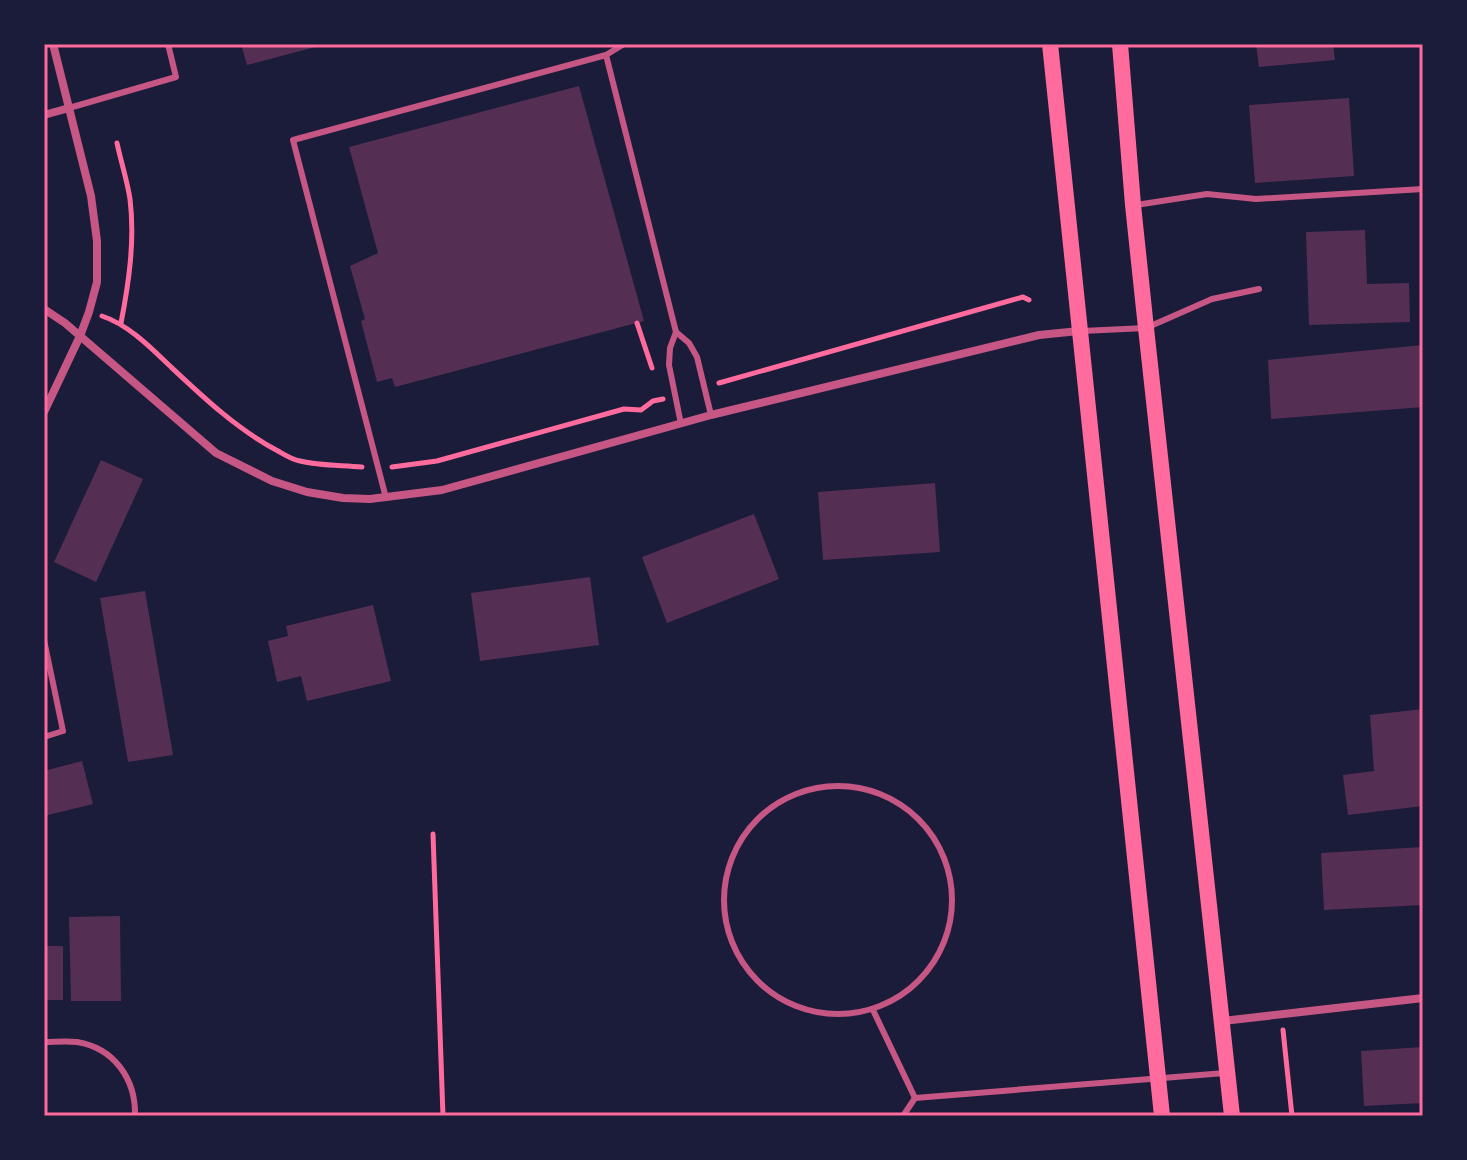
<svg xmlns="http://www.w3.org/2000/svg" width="1467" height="1160" font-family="Quicksand,sans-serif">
<rect width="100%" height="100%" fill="#1b1b3a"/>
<g fill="#542f53">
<polygon points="241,44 323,44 323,45 247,65"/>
<polygon points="1256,44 1333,44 1335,60 1259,67"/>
<polygon points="579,86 644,321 395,387 392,378 377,382 361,321 365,319 350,266 378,253 349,147"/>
<polygon points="1349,98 1354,176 1255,183 1249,105"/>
<polygon points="1365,230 1367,284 1409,283 1410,322 1309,325 1306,232"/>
<polygon points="1423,345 1423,407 1271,419 1268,360"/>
<polygon points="101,460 143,479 96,582 54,562"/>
<polygon points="935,483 940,552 823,560 818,492"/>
<polygon points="754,514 779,579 667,623 642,557"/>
<polygon points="590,577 599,645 480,661 471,593"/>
<polygon points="145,591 173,755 128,762 100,598"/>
<polygon points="373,605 391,681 307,701 301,676 277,682 268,641 288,636 286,626"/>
<polygon points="1423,709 1423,806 1348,815 1343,775 1374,771 1370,715"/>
<polygon points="82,761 93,804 44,816 44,771"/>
<polygon points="1423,847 1423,905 1324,910 1321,853"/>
<polygon points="120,916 121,1001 71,1001 69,917"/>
<rect x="44" y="946" width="19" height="54"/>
<polygon points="1423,1047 1423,1103 1364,1106 1361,1051"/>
</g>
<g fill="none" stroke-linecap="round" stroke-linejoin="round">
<g stroke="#ff6b9d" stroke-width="5">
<path d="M117,143C121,162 127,180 130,199C135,240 129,282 121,323"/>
<path d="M102,316C129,325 151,348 171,367C204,398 238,430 278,451C285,455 293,460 300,461C320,466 342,465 362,467"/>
<polyline points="637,323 652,368"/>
<polyline points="719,383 1023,297 1029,300"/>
<polyline points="392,467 437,461 624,409 641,410 653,401 663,399"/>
<polyline points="433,834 443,1116"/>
<polyline points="1283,1030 1292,1116"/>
</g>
<g stroke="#c65784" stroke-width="6">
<polyline points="624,44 606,55 676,332 670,348 669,365 681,424"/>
<polyline points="69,108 176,77 168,44"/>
<polyline points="1136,205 1207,194 1256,199 1423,189"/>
<polyline points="1082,331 1146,328 1212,299 1259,289"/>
<polyline points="676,332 689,343 697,357 711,415"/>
<polyline points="386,498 293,140 606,55"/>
<polyline points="44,640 63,731 44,737"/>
<circle cx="838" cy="900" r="114"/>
<polyline points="873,1010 915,1098"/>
<path d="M44,1042C55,1042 66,1041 77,1042C114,1048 136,1079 135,1116"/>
<polyline points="903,1116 915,1098 1225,1073"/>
</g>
<g stroke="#c65784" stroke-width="8">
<polyline points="44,115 69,108"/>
<polyline points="44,309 65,323 216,453 272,481 307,492 343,498 370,499 442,490 711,415 1039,335 1079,331"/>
<polyline points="44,412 80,336 89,312 97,282 97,241 91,196 53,44"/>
<polyline points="1223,1021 1423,998"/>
</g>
<g stroke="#ff6b9d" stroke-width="16">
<polyline points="1050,44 1162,1116"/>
<polyline points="1120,44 1133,205 1146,328 1232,1116"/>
</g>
</g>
<rect width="1467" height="1160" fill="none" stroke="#1b1b3a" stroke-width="92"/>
<rect x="46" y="46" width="1375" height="1068" fill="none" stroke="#ff6b9d" stroke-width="3"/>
</svg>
